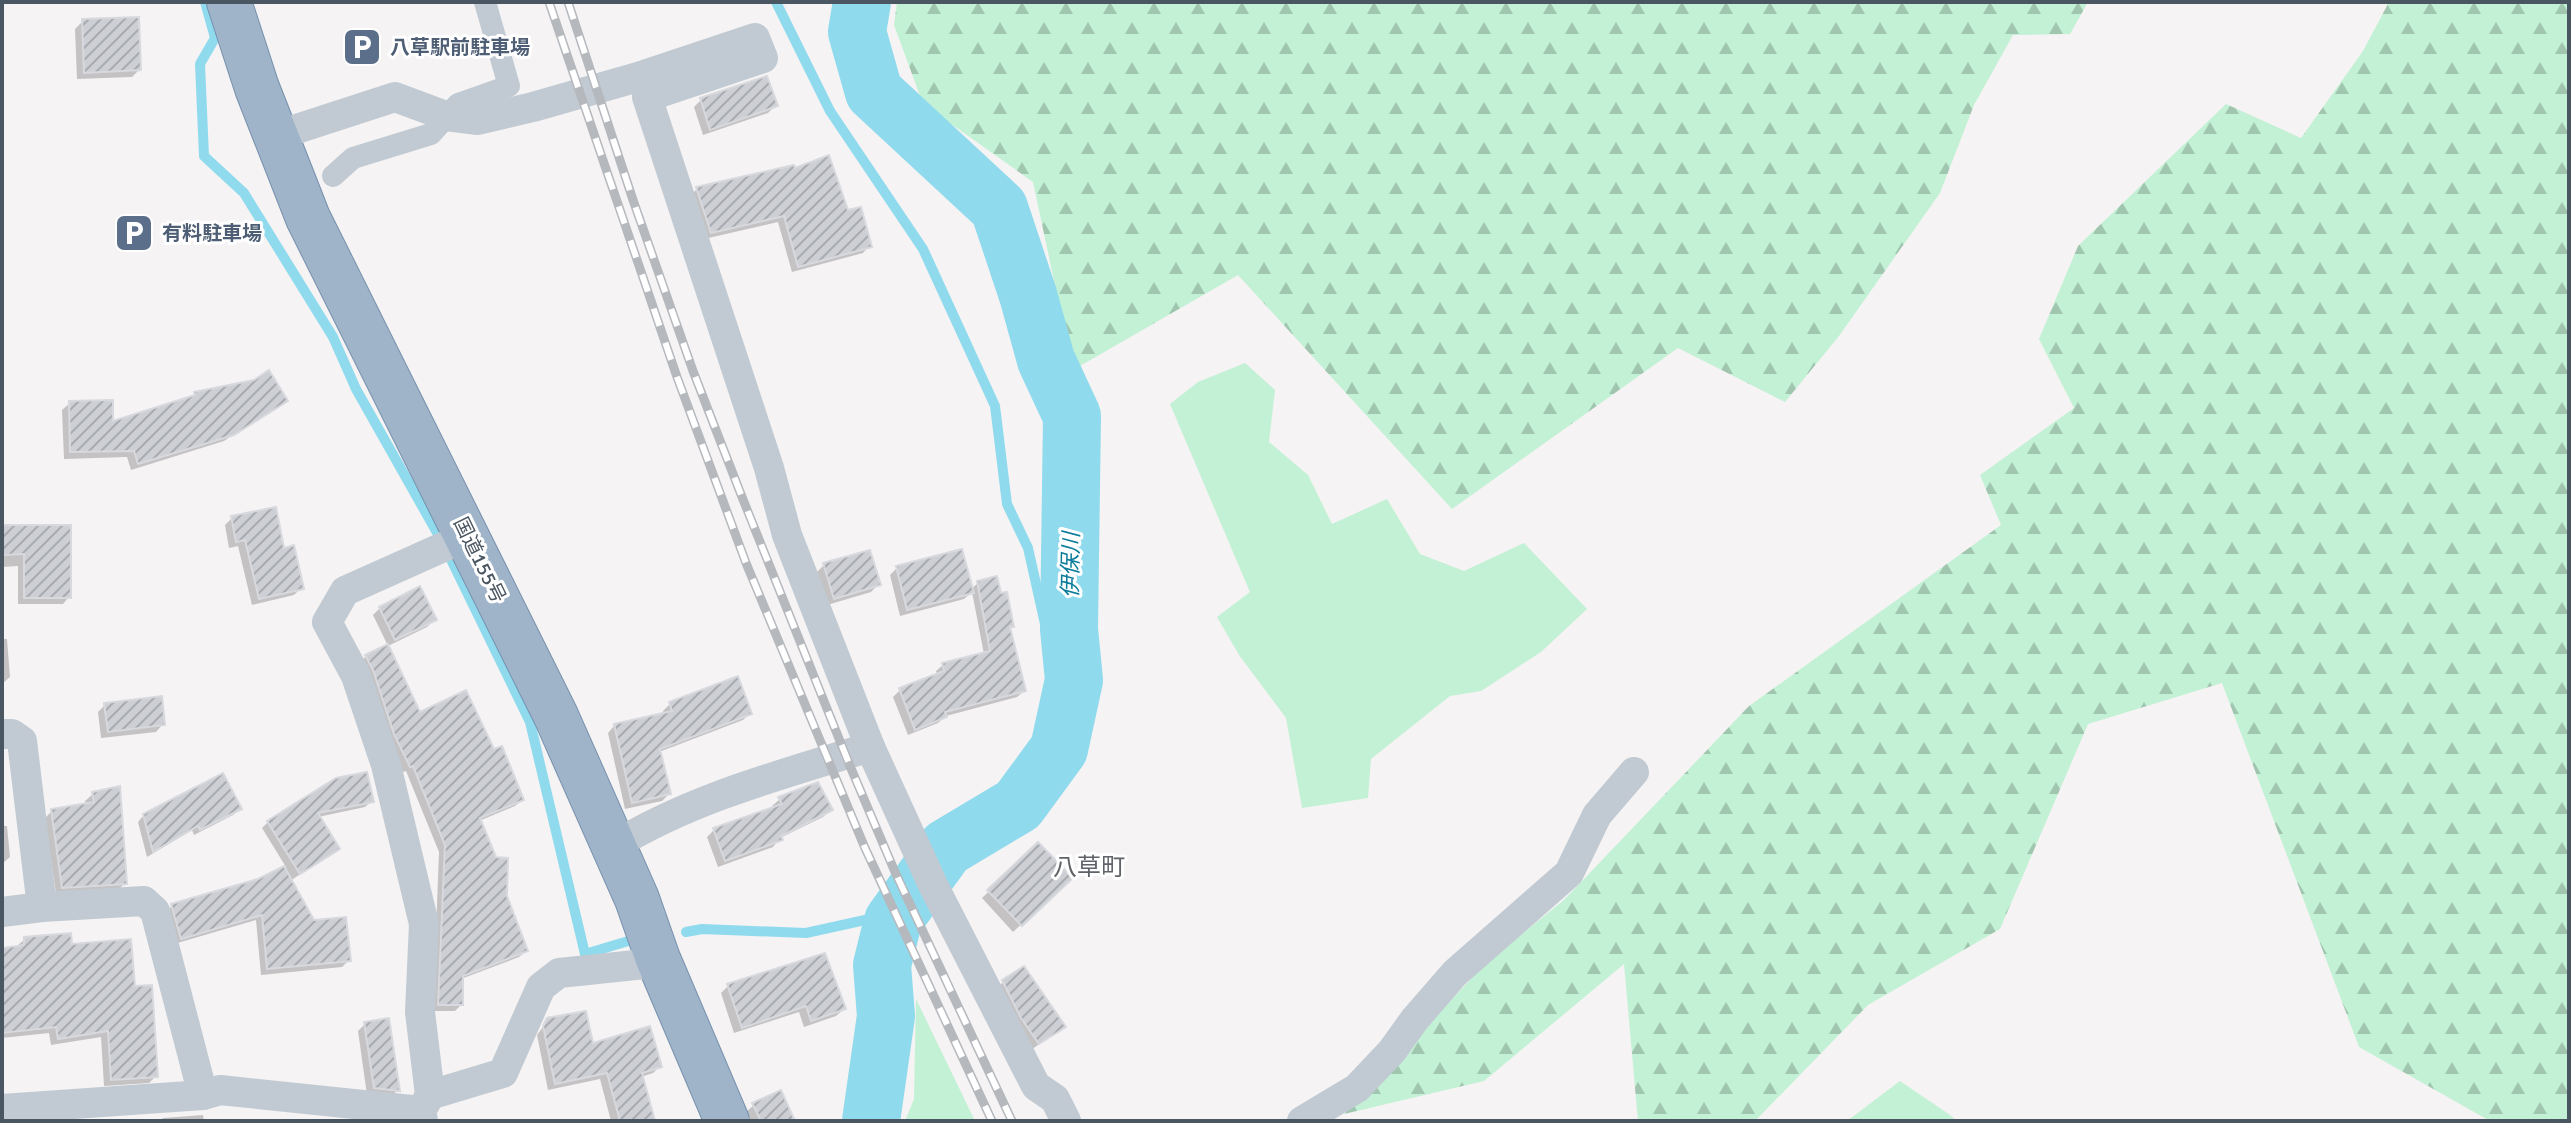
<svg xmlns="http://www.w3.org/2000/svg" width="2571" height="1123" font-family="Signika,'Noto Sans JP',sans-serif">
<defs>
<pattern id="forest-firs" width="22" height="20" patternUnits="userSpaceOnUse" patternTransform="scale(2)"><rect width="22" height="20" fill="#c3f1d5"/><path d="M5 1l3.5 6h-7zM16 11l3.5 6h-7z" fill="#a0c6b0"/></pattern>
<pattern id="building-hatch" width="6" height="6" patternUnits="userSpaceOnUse" patternTransform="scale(2)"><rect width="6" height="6" fill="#cdcfd5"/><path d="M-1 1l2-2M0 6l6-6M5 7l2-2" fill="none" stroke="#a8abb0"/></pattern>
</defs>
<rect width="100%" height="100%" fill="#f5f3f3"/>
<g fill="url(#forest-firs)">
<polygon points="897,2 2088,2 2070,34 2013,35 1974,105 1940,193 1839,336 1785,402 1678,348 1452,509 1238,275 1073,370 1033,182 923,104 894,25"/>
<polygon points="2389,2 2569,2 2569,1121 2490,1121 2359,1047 2222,683 2088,724 2000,929 1868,1005 1755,1121 1638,1121 1624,964 1484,1081 1344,1114 1486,963 1564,900 1749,706 2001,525 1980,475 2074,408 2039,339 2078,246 2226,104 2301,138 2363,51"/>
</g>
<g fill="#c3f1d5">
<polygon points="1245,363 1275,390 1269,442 1308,475 1332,524 1387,499 1420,554 1464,571 1524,543 1587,609 1541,652 1481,691 1450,696 1371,759 1368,798 1302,808 1286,718 1239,655 1217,617 1250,592 1170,404 1198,382"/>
<polygon points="916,999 975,1121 905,1121 914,1099"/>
<polygon points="1900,1081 1950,1115 1957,1121 1847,1121"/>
</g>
<g fill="#0003">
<polygon points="83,21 139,70 132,77 77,79 75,29"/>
<polygon points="701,100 775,106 768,113 703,135 694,107"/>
<polygon points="793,167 847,212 869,246 863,253 792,272 778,222 704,239 690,196 697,189"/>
<polygon points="195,394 285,400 224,441 131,470 127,457 64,459 62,410 70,403 111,424 191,398"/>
<polygon points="232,518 282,550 301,588 294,595 252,605 238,546 229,548 225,525"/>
<polygon points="2,527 69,597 63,604 18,604 18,566 2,567"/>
<polygon points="824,565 878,585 871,592 827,605 817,572"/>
<polygon points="897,568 971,589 978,583 1012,626 1008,630 1024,691 1017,697 946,716 938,723 908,735 893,697 900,690 937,675 936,671 943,665 984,654 972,592 964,599 900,616 890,575"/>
<polygon points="380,608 434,620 427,627 388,646 373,615"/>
<polygon points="2,639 7,639 10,677 2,684"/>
<polygon points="366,656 419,714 493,752 522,800 515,806 479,821 526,951 519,957 461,979 461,1005 455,1011 433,1011 439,852 406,771 403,772 388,741 360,663"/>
<polygon points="670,704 750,713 743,720 659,752 669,794 662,801 625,809 608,733 615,725 664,715 663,711"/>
<polygon points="105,705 163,724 156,732 101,738 98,712"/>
<polygon points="93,794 125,883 118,890 56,894 45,818 52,811 86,806 85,801"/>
<polygon points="780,799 830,810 823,817 780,838 773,847 718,867 707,837 714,830 774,809 772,806"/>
<polygon points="372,801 365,807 318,817 338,849 290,881 313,922 349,960 342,967 261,975 256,920 174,944 165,913 172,906 259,881 286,867 262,828 268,822"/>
<polygon points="239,809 233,815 194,835 192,830 147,857 138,822 144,815"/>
<polygon points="2,826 7,826 10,857 2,864"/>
<polygon points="1038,845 1070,878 1013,932 982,898"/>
<polygon points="25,939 70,946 133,988 156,1076 149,1083 104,1086 101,1037 51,1045 49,1033 2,1038 2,950 17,946"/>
<polygon points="1003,982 1063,1027 1031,1050 996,989"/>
<polygon points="728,986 844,1009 836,1016 804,1027 799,1012 734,1033 721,993"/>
<polygon points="548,1020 591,1045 660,1066 653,1073 641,1077 653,1121 611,1121 600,1079 548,1090 537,1035"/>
<polygon points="365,1024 398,1090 390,1097 367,1095 358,1031"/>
<polygon points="754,1105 793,1121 751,1121 746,1112"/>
<polygon points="203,1115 204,1121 160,1121 163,1118"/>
</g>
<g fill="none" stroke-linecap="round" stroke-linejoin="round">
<g stroke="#90daee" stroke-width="10">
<polyline points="205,2 215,38 200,64 204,156 244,193 333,337 356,389 444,545 530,722 585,954 635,939"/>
<polyline points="776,2 830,111 923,249 995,406 1007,504 1028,548 1047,633"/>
<polyline points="686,932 702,929 806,933 865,920 893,921"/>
</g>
<polyline stroke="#90daee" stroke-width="58" points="862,2 857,32 874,92 999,208 1028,295 1046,360 1072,416 1069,629 1074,680 1059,749 1018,805 946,848 893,921 882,965 886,1016 871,1121"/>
</g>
<g fill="url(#building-hatch)" stroke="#d7d9de" stroke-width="2">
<polygon points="139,17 141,70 84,73 82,19"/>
<polygon points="767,76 778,106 710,130 700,98"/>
<polygon points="829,155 848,210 861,207 872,247 798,267 784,216 711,233 696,187 794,165 795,168"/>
<polygon points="269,370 288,401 234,435 138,464 134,451 70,452 69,401 113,400 113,421 195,395 194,392 254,380"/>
<polygon points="276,507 284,548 294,545 304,589 259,599 245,540 236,542 231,516"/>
<polygon points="2,525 71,525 71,598 24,598 24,554 2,555"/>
<polygon points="962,549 974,593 907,610 896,566"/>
<polygon points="870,550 881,585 834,599 823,563"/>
<polygon points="997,576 1001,593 1007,592 1014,627 1010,627 1026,691 945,712 947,717 915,730 899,688 944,671 942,663 990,651 977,581"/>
<polygon points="420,586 437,620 395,640 379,607"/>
<polygon points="388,644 420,712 466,690 494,749 502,746 524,800 480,818 496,857 508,858 507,896 528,951 463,976 463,1005 438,1005 445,845 413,766 410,767 394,734 373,670 365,655"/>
<polygon points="738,676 752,714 660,749 671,794 632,803 614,724 672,711 669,702"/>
<polygon points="162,696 165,725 108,732 104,703"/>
<polygon points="367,772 374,802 318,813 340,849 300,874 267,821 336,778"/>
<polygon points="223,773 242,809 200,830 198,826 153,852 143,814"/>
<polygon points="818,782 833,810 781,836 783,840 725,861 713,828 782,804 778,797"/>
<polygon points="120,786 127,884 62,888 51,809 94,802 92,792"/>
<polygon points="1038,842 1073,878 1022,926 987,890"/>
<polygon points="284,866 314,920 346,917 351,961 267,969 262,915 181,939 171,904 258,879"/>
<polygon points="71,933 72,944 131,939 135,986 152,985 158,1077 111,1080 108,1031 58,1039 56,1027 2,1033 2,948 24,945 24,937"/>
<polygon points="825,953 846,1009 811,1021 806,1006 742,1028 727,984"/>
<polygon points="1024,966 1066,1027 1039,1044 1021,1018 1002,980"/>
<polygon points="586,1011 593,1043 650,1026 662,1067 642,1073 655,1121 620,1121 607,1073 555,1084 543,1026 547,1018"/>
<polygon points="389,1018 400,1091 374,1088 364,1022"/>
<polygon points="781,1090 795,1121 761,1121 752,1103"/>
</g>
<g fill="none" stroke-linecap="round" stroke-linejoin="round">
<g stroke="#7690ad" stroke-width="46">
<polyline id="trunk" points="229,2 257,88 308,218 556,716 637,899 658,959 727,1121"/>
</g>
<polyline stroke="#c1cad2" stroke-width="22" points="333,176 353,158 431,134 458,104 509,86 485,2"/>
<g stroke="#c1cad2" stroke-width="30">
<polyline points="275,136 395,97 446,116 478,120 533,107 638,77 755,38 763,58 647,97 769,468 787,535 870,747 933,885 1036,1086 1055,1099 1066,1121"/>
<polyline points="2,734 12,734 22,741 42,907 144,901 155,911 203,1095"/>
<path d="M614,846C691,798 784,774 870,747"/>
<polyline points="2,912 42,907"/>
<polyline points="430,1095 503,1073 541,987 559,973 645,964 658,959"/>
<polyline points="2,1109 203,1095 220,1090 421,1111"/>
<polyline points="423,1121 421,1111 430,1095 420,1012 424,924 386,765 356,676 327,622 345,591 468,536"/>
<polyline points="1302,1121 1357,1088 1392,1051 1415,1019 1455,973 1569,873 1597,815 1634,772"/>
</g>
<use href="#trunk" stroke="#9fb4c9" stroke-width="44"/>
<g stroke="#b5b8bd" stroke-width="9">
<g id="rail">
<polyline points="549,2 677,377 746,563 865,848 992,1121"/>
<polyline points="568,2 633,200 693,371 742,497 850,766 895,872 1012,1121"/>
</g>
</g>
<use href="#rail" stroke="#fff" stroke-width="6" stroke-dasharray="18" stroke-linecap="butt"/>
</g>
<defs>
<g id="parking-square" transform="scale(2)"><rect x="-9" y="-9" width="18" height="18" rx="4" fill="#5c6f8a" stroke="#fff"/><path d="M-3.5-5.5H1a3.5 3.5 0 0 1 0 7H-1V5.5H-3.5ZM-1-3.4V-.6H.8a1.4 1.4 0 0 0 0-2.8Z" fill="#fff"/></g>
</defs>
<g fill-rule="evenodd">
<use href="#parking-square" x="362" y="47"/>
<use href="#parking-square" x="134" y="233"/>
</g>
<g text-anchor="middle" stroke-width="6" stroke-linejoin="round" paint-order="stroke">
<g font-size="20" font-weight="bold" fill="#4e5e75" stroke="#fff" text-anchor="start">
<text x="390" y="54">八草駅前駐車場</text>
<text x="162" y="240">有料駐車場</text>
</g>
<g font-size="20" fill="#4a5661" stroke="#fff">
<text transform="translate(480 560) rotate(64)" y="7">国道155号</text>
</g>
<g font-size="22" font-style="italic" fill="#0c7c9b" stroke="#fff">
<text transform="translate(1070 565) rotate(-89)" y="8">伊保川</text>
</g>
<g font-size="24" fill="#5f6368" stroke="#fff">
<text x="1089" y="875">八草町</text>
</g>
</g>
<rect width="2571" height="1123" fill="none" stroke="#4a5661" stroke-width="8"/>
</svg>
